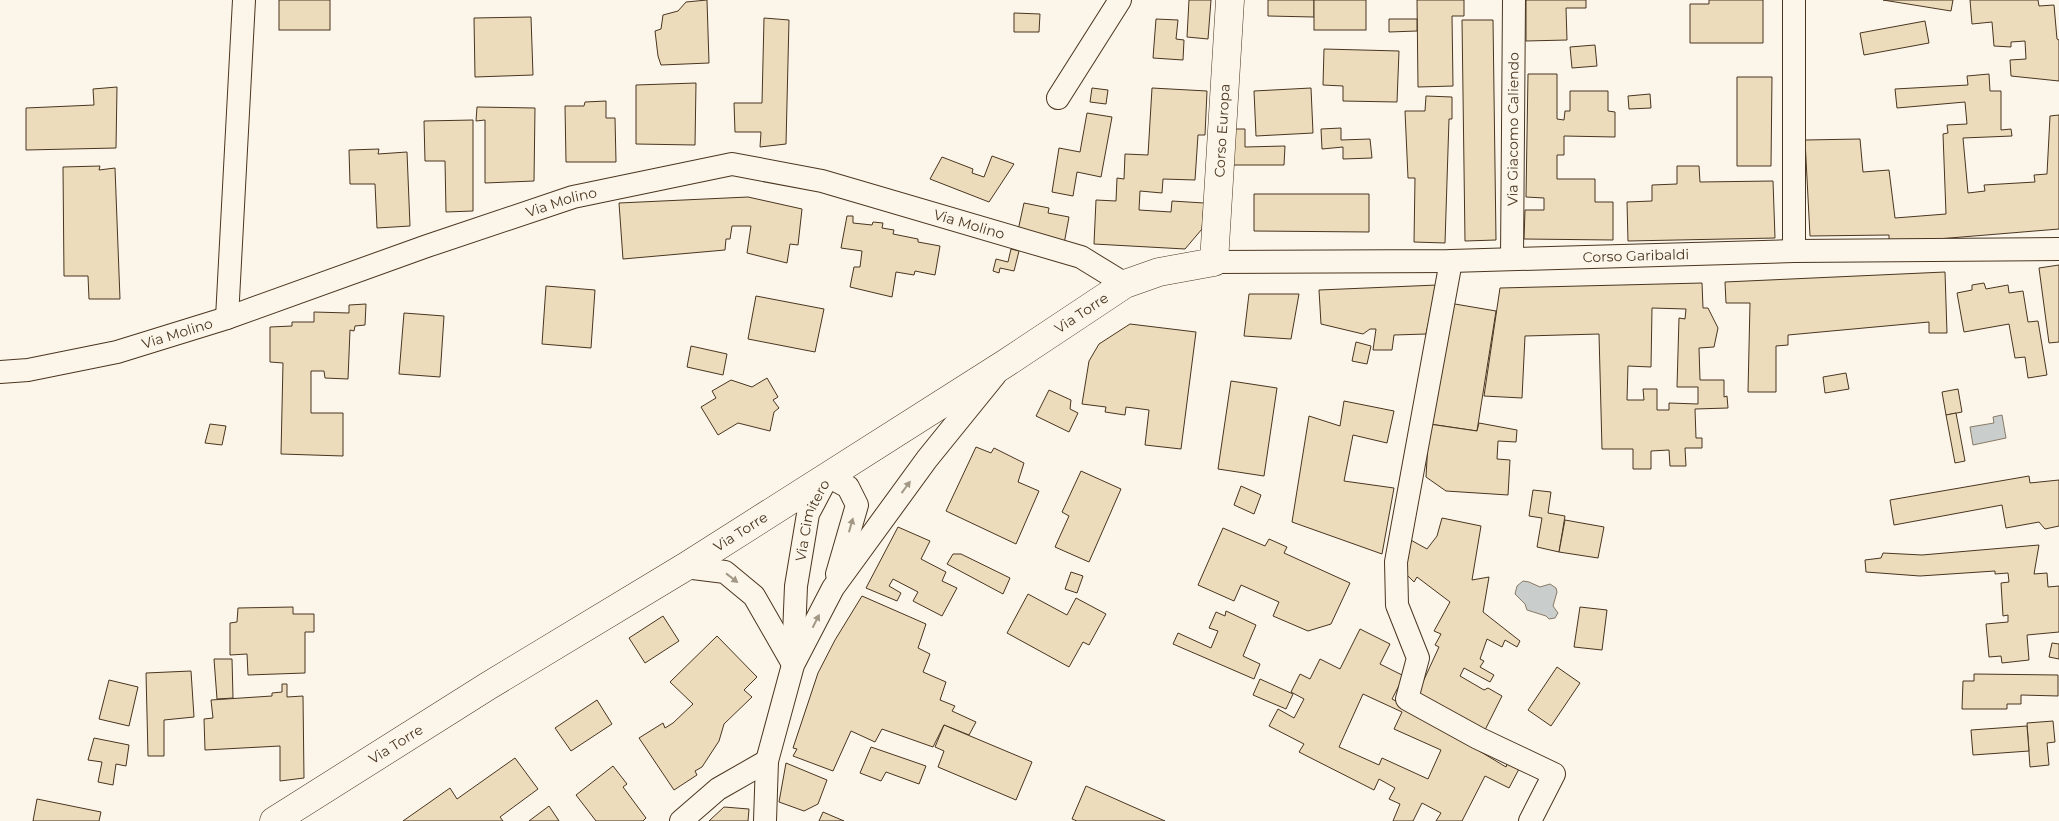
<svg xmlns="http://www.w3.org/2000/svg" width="2059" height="821" font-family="Montserrat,sans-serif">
<rect width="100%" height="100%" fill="#fbf6e9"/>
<g fill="#c9cecd" stroke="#887966">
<polygon points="2002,415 2006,438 1973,445 1970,427 1994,423 1993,417"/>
<polygon points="1523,581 1529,582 1540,587 1550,584 1556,588 1557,592 1553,606 1558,613 1555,618 1549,619 1546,616 1527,610 1525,604 1515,594 1517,586"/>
</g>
<g fill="#ecdcbc" stroke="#4a3520" fill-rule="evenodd">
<rect x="279" y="0" width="51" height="30"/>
<polygon points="707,0 709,63 661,65 658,56 655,31 661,29 663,15 678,11 686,2"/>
<polygon points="1189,0 1211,0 1208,39 1187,37"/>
<polygon points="1268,0 1314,0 1314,17 1268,16"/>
<rect x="1314" y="0" width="52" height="30"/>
<polygon points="1417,0 1464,0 1464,16 1452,16 1453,86 1418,87"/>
<polygon points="1526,0 1586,0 1586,8 1566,8 1567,40 1526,41"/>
<polygon points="1709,0 1763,0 1763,43 1690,43 1690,4 1709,4"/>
<polygon points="1883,0 1953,0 1951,11"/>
<polygon points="1970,0 2038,0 2039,6 2054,5 2057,39 2059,40 2059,81 2011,76 2010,60 2026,59 2025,41 2011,42 2011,47 1994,46 1992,22 1972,24"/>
<polygon points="1014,13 1040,14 1039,32 1014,32"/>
<polygon points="531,17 533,75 475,77 474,18"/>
<polygon points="764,18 789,20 786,144 760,147 761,132 735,132 734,103 762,103"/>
<polygon points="1156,19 1178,20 1176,39 1184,40 1183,60 1153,58"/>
<polygon points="1389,19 1417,19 1417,31 1389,32"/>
<polygon points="1462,20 1493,20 1496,240 1465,241"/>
<polygon points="1925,21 1929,43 1864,55 1860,33"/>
<polygon points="1595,45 1597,66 1572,68 1570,47"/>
<polygon points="1324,49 1399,51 1397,102 1343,101 1343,86 1323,85"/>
<polygon points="1528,74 1557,74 1557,119 1564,120 1565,111 1570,111 1570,91 1608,91 1608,111 1615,112 1615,137 1564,136 1564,155 1557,155 1557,179 1595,179 1595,202 1613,202 1613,240 1524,239 1525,210 1544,210 1544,198 1526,197"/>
<polygon points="1989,74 1990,91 2001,91 2001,130 2011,129 2012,136 1963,138 1968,193 1985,191 1984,185 2035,182 2034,175 2047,174 2050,116 2059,115 2059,229 1889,243 1889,235 1810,236 1805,140 1860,139 1863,172 1889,170 1895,218 1946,214 1943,134 1948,133 1947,125 1967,124 1965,102 1897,108 1895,89 1968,85 1967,76"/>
<polygon points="1737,77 1772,77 1771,166 1737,166"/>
<polygon points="696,83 695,145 636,144 636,85"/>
<polygon points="117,87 116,148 26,150 26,108 94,105 93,89"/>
<polygon points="1092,88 1108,90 1106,104 1090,102"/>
<polygon points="1152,88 1207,91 1205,135 1198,135 1195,180 1163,179 1162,193 1140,191 1139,210 1171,212 1172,201 1204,203 1202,229 1185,249 1094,244 1096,200 1116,201 1117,178 1124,179 1125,154 1148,155"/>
<polygon points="1311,88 1313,133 1256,136 1254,91"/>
<polygon points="1650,94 1651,108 1629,109 1628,96"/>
<polygon points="1426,96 1452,97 1452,119 1449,119 1445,243 1414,242 1415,178 1408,178 1405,111 1425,111"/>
<polygon points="606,101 606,118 615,118 616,162 566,162 565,106 584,106 585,102"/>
<polygon points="477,107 535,108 534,181 485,183 485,120 476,121"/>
<polygon points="1087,113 1112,117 1101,177 1077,172 1073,196 1052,192 1059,148 1080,152"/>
<polygon points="473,120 473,211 446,212 445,161 425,161 424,121"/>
<polygon points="1341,128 1341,140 1370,139 1372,158 1343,159 1343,147 1322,149 1321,129"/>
<polygon points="1233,129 1245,129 1245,147 1285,146 1284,165 1233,165"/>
<polygon points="379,149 378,154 407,152 410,226 377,228 375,184 350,184 349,150"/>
<polygon points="992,156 1014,164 989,202 930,179 942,157 973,169 972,173 984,177"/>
<polygon points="100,166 99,170 115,168 120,299 89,299 88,276 64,276 63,167"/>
<polygon points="1677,166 1699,166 1700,182 1773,181 1775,238 1628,241 1627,202 1652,201 1652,185 1677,184"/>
<polygon points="1254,194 1369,194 1369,232 1254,231"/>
<polygon points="748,197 802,209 798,245 790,244 787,263 747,253 751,226 732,226 730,239 726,239 725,250 623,259 619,203"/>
<polygon points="1024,203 1049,208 1048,213 1069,217 1064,244 1017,235"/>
<polygon points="847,216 853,216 853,223 872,225 873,222 883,223 882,228 894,230 893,234 918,239 918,242 940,246 935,275 915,271 914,275 896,272 892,297 850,287 854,267 860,267 862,251 841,248"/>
<polygon points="1011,249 1019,251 1014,271 1000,268 999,273 993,271 996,259 1008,262"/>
<polygon points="2059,265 2059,342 2049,343 2039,268"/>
<polygon points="1945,272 1947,333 1929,333 1929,322 1788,335 1788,345 1776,346 1776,392 1748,392 1750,303 1726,303 1725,282"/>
<path d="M1702,283L1703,308H1708L1718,328L1714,347L1699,348L1700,380H1724V397L1727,396L1728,408L1695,409L1696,438H1702V448H1685L1686,466H1670L1669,450L1651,451V469H1633V449H1602L1599,334L1525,336L1522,398L1484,396L1500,288ZM1652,308L1686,309L1685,319L1679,318L1677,387H1698V404L1669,403V410H1657V389H1643L1644,400H1627L1628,366L1651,367Z"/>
<polygon points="1984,283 1986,289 2008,285 2009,293 2023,291 2028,322 2038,321 2047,375 2028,378 2025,357 2015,358 2009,324 1964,332 1957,293 1972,290 1972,285"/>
<polygon points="1437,285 1426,334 1394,335 1392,350 1373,350 1376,329 1370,329 1363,334 1321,324 1319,290"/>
<polygon points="546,286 595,290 591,348 542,344"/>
<polygon points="1249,294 1299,294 1291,339 1244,336"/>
<polygon points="756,296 824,309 815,352 748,339"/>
<polygon points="1449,303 1496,311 1477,431 1430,424"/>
<polygon points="366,304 365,325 355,326 354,331 350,330 348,379 325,378 324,371 311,371 311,413 343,413 343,456 281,454 283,363 270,362 270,327 292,326 292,322 314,322 314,312 349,313 349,305"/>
<polygon points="404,313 444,316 440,377 399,374"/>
<polygon points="1130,324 1196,332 1181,449 1145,445 1149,410 1126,407 1125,415 1105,412 1106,407 1082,404 1089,361 1099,344"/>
<polygon points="1356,342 1371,346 1367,364 1352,361"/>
<polygon points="691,346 727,354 723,375 687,367"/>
<polygon points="1846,373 1849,389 1825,393 1823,377"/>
<polygon points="767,378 778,397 773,400 779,408 774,412 770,431 738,423 718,435 701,407 716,398 712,391 731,380 752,387"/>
<polygon points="1231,381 1277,388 1264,476 1218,469"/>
<polygon points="1958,389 1962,412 1946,415 1942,392"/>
<polygon points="1049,390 1071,400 1070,409 1078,413 1069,432 1036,416"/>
<polygon points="1344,401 1394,411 1387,443 1353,435 1344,481 1394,488 1382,554 1292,522 1309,416 1340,426"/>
<polygon points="1956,413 1965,461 1955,463 1946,415"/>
<polygon points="1479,423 1517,430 1516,442 1498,441 1497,459 1510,460 1508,495 1446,491 1426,477 1429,424 1477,431"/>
<polygon points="210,424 226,426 222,445 205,443"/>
<polygon points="976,447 991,453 994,448 1024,463 1018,482 1039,491 1016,544 946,511"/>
<polygon points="1081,471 1121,489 1089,562 1055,547 1069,516 1062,512"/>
<polygon points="2029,476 2030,483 2059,480 2059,526 2045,529 2039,522 2006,528 2002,505 1894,525 1890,500"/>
<polygon points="1241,486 1261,495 1254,514 1234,505"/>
<polygon points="1533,490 1551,492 1548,513 1565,516 1559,552 1537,547 1542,518 1529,516"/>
<polygon points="1442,518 1481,526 1472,580 1489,577 1483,612 1520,641 1517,647 1505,640 1502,647 1487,639 1480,659 1484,661 1480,667 1494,675 1490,682 1464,668 1460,676 1484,690 1488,688 1502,696 1483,734 1416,697 1439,647 1435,645 1441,634 1434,631 1450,602 1417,577 1414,582 1404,572 1409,539 1427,549 1437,536"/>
<polygon points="1565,520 1604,527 1598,558 1559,552"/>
<polygon points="898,527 930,541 921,559 946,572 942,581 957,588 942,616 913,601 918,592 893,579 889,586 901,593 897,601 866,588"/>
<polygon points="1223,528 1265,546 1269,539 1287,547 1284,553 1350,583 1331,624 1308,631 1273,616 1279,602 1241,585 1234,601 1198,585"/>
<polygon points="2039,545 2034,574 2047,573 2048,587 2059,586 2059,632 2027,635 2029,660 2002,663 2001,656 1989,657 1986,624 2008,622 2008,615 2003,616 2001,583 2009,582 2008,573 1995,574 1995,571 1920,576 1866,572 1865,560 1881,558 1883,553 1922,555"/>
<polygon points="953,554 961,554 1010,578 1003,594 947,564"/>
<polygon points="1071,572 1083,576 1077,593 1065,589"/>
<polygon points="1028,594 1067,615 1076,598 1106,614 1089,645 1083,642 1069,667 1007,633"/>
<polygon points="862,596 926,624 918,648 930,654 923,672 946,682 940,700 955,706 952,711 976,722 969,735 944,725 933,747 882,729 875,742 851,731 833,771 793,756 797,749 793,748 818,673 835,640"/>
<polygon points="293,607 293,614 314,614 314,632 305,632 305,673 248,675 247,654 230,655 230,623 237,622 238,608"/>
<polygon points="1580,607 1607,610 1602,650 1574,647"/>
<polygon points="1226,611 1256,625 1243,656 1260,664 1254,679 1173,644 1178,633 1211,648 1218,631 1209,628 1216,612 1225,616"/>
<polygon points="663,616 679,641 645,663 629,638"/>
<path d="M1360,629L1390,644L1380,664L1404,676L1392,699L1458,733L1456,737L1506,767L1507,764L1519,769L1509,788L1485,776L1462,821H1436L1441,813L1422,803L1413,821H1393L1400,804L1389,799L1395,788L1379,779L1374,790L1299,752L1304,744L1269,726L1278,709L1294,718L1304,699L1291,692L1300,674L1310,679L1320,659L1340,669ZM1363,694L1402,712L1394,729L1441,750L1428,779L1382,758L1379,765L1339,747Z"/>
<polygon points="717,636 757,677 744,690 752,697 724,724 719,741 702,767 695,771 697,775 674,790 639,738 663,723 665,728 673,723 693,704 670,682"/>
<polygon points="2052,643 2059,644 2059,659 2049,657"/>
<polygon points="214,659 232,659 233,698 217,699"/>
<polygon points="1557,667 1580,683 1551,726 1528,710"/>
<polygon points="191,671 194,717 164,720 164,756 148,756 146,673"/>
<polygon points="1974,674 2058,675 2058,696 2021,695 2021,704 2007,704 2007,709 1962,709 1963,681 1974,681"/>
<polygon points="1260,679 1293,694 1286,709 1253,695"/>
<polygon points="109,680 138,687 129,726 99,719"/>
<polygon points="282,684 287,684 287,697 303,696 304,778 280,781 280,746 205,750 204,719 213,718 211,700 272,696 272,693 282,692"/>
<polygon points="597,700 612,724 571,751 555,728"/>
<polygon points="2053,721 2055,742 2047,743 2049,765 2030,767 2027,723"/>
<polygon points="944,725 1032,762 1016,800 938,767 944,751 935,747"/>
<polygon points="2027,726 2029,751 1973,755 1971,730"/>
<polygon points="94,738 129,745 126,766 116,764 113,785 98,782 102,762 88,760"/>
<polygon points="871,747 926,766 919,784 886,772 881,781 860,773"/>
<polygon points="515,758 538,789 500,817 503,821 403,821 450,788 457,799"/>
<polygon points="786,763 827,780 818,804 804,811 779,802"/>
<polygon points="613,766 627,784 623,787 646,818 643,821 596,821 576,795"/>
<polygon points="1086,786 1165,821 1077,821 1072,819"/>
<polygon points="37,799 101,812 99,821 33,821"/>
<polygon points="549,806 559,821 529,821"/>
<polygon points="724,807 749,809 748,821 709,821"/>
<polygon points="823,812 844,821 819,821"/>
</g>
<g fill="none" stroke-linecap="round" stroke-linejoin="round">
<g stroke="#4a3520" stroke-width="24">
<g id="minor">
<polyline points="1058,98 1120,0"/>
<polyline points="1794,251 1794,0"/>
<path id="s1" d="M1512,259L1514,0"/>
<polyline points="1451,261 1396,562 1397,605 1418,658 1407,699 1478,738 1554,774 1530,821"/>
<path id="s2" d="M1214,262L1451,261L1794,251L2059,249"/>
<polyline points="227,318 244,0"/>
<path id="s3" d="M0,372L28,370L117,352L227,318L427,246L573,197L732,164L822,181L1081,257L1125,284"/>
<polyline points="685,567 725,572 754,596 793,664"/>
<path id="s4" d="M793,659L796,586L808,514L828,476L848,487L857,505L837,574"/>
<polyline points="681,821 718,789 767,761"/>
<polyline points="765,821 767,761 793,665 833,588 927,459 995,375"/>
</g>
</g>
<g stroke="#4a3520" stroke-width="29">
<g id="secondary">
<path id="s5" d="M274,821L488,686L685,567L1006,363L1125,284L1159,272L1214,262L1230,0"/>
</g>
</g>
<use href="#minor" stroke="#fbf6e9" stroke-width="22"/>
<use href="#secondary" stroke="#fbf6e9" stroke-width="28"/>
</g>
<defs><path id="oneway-solid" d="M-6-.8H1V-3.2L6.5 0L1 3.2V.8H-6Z" transform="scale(1.25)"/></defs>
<g fill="#a29684">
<use href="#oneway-solid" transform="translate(906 487) rotate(-54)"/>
<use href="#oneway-solid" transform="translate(851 525) rotate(-74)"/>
<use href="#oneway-solid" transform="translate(732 578) rotate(38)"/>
<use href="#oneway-solid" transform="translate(816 621) rotate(-63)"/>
</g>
<g text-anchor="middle" stroke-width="4" stroke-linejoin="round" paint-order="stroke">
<g font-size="14" fill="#4a3520" stroke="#fbf6e9">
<text dy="5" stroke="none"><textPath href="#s1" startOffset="130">Via Giacomo Caliendo</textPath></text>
<text dy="5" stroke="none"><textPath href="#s5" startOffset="1230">Corso Europa</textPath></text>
<text dy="5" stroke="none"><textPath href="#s3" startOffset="588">Via Molino</textPath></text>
<text dy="5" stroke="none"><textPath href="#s3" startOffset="1008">Via Molino</textPath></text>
<text dy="5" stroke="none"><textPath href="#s2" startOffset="422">Corso Garibaldi</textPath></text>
<text dy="5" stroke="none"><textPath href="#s5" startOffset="954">Via Torre</textPath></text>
<text dy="5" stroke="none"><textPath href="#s3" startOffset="182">Via Molino</textPath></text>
<text dy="5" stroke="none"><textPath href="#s4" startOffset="141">Via Cimitero</textPath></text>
<text dy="5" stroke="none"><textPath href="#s5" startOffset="549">Via Torre</textPath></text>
<text dy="5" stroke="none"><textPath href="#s5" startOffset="144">Via Torre</textPath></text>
</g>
</g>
</svg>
